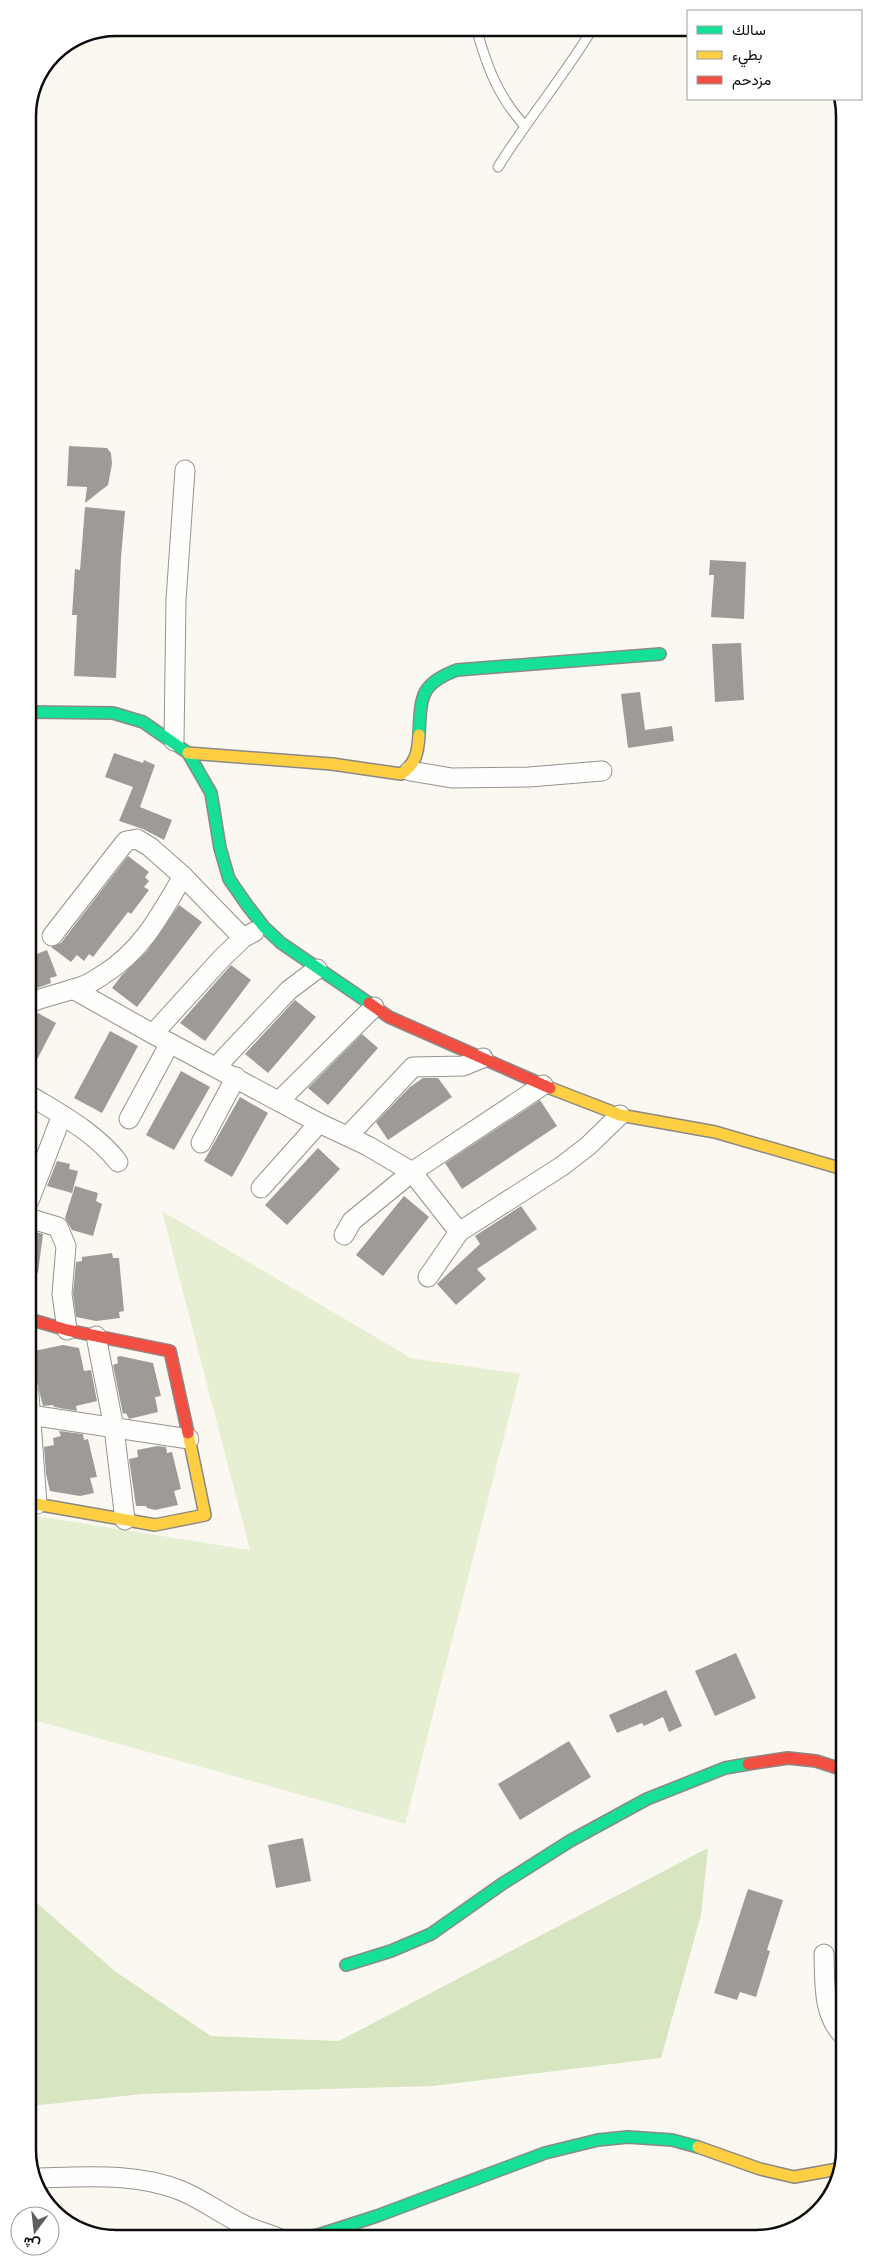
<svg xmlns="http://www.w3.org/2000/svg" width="872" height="2266" font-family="'Crimson Pro',Vazirmatn,serif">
<rect width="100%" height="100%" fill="#fbf8f1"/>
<polygon fill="#e6efd2" points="162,1211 411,1358 520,1374 405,1824 30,1719 30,1515 250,1550"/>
<polygon fill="#d7e6c0" points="708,1848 701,1915 661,2058 433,2086 142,2094 31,2106 30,1897 116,1972 211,2036 339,2041"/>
<g fill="#9e9a97">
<polygon points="69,446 107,448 111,453 112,464 108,485 85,503 87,487 67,486"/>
<polygon points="85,507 125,511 121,557 116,678 74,676 77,615 72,615 75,569 80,570"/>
<polygon points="710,560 746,562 744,619 711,617 714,575 709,575"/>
<polygon points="741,643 744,700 715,702 712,644"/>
<polygon points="640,692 645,730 672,726 674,741 628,748 621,694"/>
<polygon points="114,753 143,763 144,760 155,765 140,807 172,820 164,840 143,829 119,821 133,787 105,777"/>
<polygon points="128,856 149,872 145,877 149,881 144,887 149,890 131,914 128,912 93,957 89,954 84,961 77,955 71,962 51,947 61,943"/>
<polygon points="179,905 202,922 137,1007 112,988 122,975 147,951"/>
<polygon points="47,950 57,976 50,978 51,983 29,991 29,957"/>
<polygon points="231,965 251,980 205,1041 180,1023"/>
<polygon points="295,1000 316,1017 268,1073 245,1054"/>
<polygon points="36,1012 56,1023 29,1075 29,1014"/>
<polygon points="110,1031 138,1046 102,1113 74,1098"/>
<polygon points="362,1034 378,1048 328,1105 308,1088"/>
<polygon points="181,1071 210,1087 174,1150 146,1135"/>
<polygon points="423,1078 438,1078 452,1097 388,1140 376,1122 410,1087"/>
<polygon points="240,1097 268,1113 232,1177 204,1161"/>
<polygon points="540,1100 557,1126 462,1189 445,1163"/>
<polygon points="318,1148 340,1169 287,1225 265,1205"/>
<polygon points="57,1161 70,1164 69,1169 78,1171 72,1193 47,1186"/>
<polygon points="75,1186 98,1193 96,1201 102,1204 93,1236 72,1230 65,1218"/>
<polygon points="404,1196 429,1217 383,1276 356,1255"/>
<polygon points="521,1206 537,1229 477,1269 486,1279 456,1305 437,1284 480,1244 475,1236"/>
<polygon points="29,1230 43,1234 38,1273 29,1272"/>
<polygon points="112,1253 113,1258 119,1258 124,1311 119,1312 120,1318 96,1321 76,1317 73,1294 76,1262 82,1261 82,1257"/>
<polygon points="63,1345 79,1348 84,1371 91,1370 97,1401 76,1406 77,1411 54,1407 53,1405 43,1406 29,1352"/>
<polygon points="120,1356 153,1363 161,1396 155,1397 158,1412 129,1419 126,1413 123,1414 113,1365 118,1363 117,1357"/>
<polygon points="59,1431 83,1434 84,1440 88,1439 97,1477 90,1478 94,1493 80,1496 50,1491 46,1474 44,1447 54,1445 53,1438 61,1436"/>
<polygon points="157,1446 166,1447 167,1453 172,1452 181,1489 174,1491 178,1505 155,1510 147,1508 146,1506 136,1506 129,1459 138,1457 137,1450"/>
<polygon points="736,1653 756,1698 715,1716 695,1671"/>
<polygon points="666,1690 682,1726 669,1732 663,1717 644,1726 642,1723 617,1733 609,1715"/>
<polygon points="569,1741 591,1777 520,1820 498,1784"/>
<polygon points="303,1838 311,1881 276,1888 268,1845"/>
<polygon points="748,1889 783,1900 767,1950 770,1951 756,1997 740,1992 737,2000 714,1993"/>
</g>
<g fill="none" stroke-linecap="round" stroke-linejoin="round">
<g stroke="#949390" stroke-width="11">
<g id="lane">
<path d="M476,28C487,66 497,95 524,125"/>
<path d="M498,167C528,119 564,76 593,28"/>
</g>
</g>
<g stroke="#949390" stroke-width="21">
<g id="street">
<polyline points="174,741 176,600 185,470"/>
<polyline points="410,771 452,778 529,777 602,771"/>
<polyline points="52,936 126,841 137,839 150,847 183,876"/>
<polyline points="73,989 153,1034 319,1123 368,1146 412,1172 352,1221 344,1235"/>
<path d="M29,1003C46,996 63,993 80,987C88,985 95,980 101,976C141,952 160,916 183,876L243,938"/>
<polyline points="153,1034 222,958 243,938 254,932"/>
<polyline points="216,1067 289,990 317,969"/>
<path d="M29,1095C60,1114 96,1133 118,1162"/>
<polyline points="280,1100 374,1007"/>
<polyline points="129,1119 170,1043"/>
<polyline points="348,1136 413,1067 463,1066 483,1058"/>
<polyline points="201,1143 236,1077"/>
<polyline points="261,1188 319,1123"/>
<polyline points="29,1201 62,1115"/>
<polyline points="29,1218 58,1227 66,1246 62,1294 67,1330"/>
<polyline points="459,1232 412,1172 543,1085"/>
<polyline points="428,1277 459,1232 562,1166 588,1146 620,1115"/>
<polyline points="96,1336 114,1428 125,1520"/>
<polyline points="29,1394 37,1504"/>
<polyline points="30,1415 189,1439"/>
<path d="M824,1954C825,1981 822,2015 844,2036"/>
<path d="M34,2178C82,2177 136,2172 182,2191C203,2200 222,2214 242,2224C253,2230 266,2233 278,2238"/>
</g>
</g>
<g stroke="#8b8986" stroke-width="14">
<g id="fast">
<polyline points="29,712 113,713 143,722 188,753 211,793 220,848 229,879 247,905 264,927 281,943 369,1003"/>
<path d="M419,735C421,698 419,684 457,670L660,654"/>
<polyline points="346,1965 391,1951 431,1934 502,1884 570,1841 647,1799 725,1768 748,1764"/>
<polyline points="305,2237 318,2235 377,2216 545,2153 598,2140 628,2137 672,2140 698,2147"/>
</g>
</g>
<g stroke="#8b8986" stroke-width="14">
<g id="slow">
<path d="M188,753L332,764L401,774C416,764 418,752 419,735"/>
<polyline points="550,1088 620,1115 715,1132 843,1169"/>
<polyline points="30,1503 155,1525 205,1515 188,1433"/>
<polyline points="698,2147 760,2169 794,2177 838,2169"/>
</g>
</g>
<g stroke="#8b8986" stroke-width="14">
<g id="jam">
<polyline points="369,1003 389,1017 550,1088"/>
<polyline points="29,1319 67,1330 170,1351 188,1433"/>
<polyline points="748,1764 788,1758 816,1761 844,1770"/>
</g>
</g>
<use href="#lane" stroke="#fefefd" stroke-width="9"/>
<use href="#street" stroke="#fefefd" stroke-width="19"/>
<use href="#fast" stroke="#16e098" stroke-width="11"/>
<use href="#slow" stroke="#ffcf43" stroke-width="11"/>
<use href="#jam" stroke="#f24e42" stroke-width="11"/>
</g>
<path d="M0 0H872V2266H0ZM116 36H756A80 80 0 0 1 836 116V2150A80 80 0 0 1 756 2230H116A80 80 0 0 1 36 2150V116A80 80 0 0 1 116 36Z" fill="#fff" fill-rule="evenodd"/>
<path fill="none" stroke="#0d0d0d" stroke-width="2.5" d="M116 36H756A80 80 0 0 1 836 116V2150A80 80 0 0 1 756 2230H116A80 80 0 0 1 36 2150V116A80 80 0 0 1 116 36Z"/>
<rect x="687" y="10" width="175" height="90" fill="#ffffff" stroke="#9e9e9e"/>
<rect x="697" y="26" width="25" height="8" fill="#16e098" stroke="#9e9e9e"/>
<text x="732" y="35" font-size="15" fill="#0d0d0d">سالك</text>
<rect x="697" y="51" width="25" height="8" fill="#ffcf43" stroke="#9e9e9e"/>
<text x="732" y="60" font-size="15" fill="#0d0d0d">بطيء</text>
<rect x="697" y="76" width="25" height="8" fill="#f24e42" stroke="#9e9e9e"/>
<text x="732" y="85" font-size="15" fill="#0d0d0d">مزدحم</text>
<g transform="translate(35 2231) rotate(195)"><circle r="24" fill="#ffffff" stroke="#9e9e9e"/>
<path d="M0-4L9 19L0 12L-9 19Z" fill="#605f5d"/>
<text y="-8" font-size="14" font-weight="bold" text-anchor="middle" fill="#0d0d0d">ش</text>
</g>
</svg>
